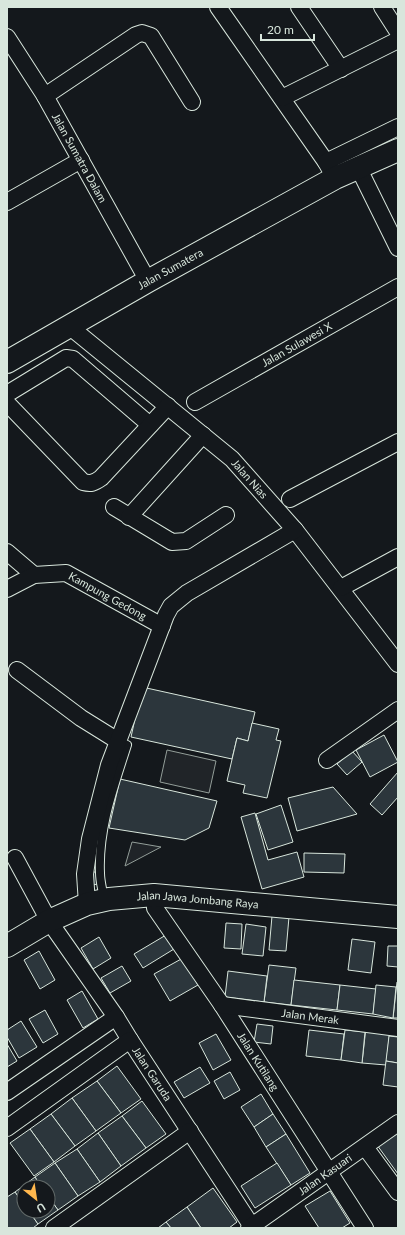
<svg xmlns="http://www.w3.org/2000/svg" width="405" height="1235" font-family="Lato,sans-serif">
<rect width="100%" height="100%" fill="#14181c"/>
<g fill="#202428" stroke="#939e99">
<polygon points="167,750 216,761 209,793 160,782"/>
<polygon points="132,842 161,847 125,866"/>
</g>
<g fill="#2c363c" stroke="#d8e6dc">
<polygon points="142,687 255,712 248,741 237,738 232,759 131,737"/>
<polygon points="252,723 279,729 276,740 281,741 267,798 243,793 245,785 227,781 237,738 248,741"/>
<polygon points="384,735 398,762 370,777 356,750"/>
<polygon points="352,751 362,762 347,775 337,764"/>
<polygon points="398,772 398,797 382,815 370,804"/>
<polygon points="120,779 217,801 209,828 185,840 109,828"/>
<polygon points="333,787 357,814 297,831 288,798"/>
<polygon points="281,805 293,842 268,850 256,814"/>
<polygon points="255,813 268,860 297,852 304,877 262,889 241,817"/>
<polygon points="304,853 345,854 344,873 304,872"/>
<polygon points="91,872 97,872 98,884 92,885"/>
<polygon points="272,916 289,917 286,951 269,950"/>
<polygon points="226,923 242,924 241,949 224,948"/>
<polygon points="246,924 266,927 263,956 242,954"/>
<polygon points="166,935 174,949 143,968 134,954"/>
<polygon points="99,937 111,958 93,969 81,948"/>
<polygon points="352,939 375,942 371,973 348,970"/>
<polygon points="388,946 398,946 398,967 387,966"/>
<polygon points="39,951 55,980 40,989 24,960"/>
<polygon points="183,958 198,985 170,1001 154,974"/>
<polygon points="269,965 296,968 291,1005 264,1002"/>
<polygon points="122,966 131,981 110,993 101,978"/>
<polygon points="228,971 267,976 264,1002 225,997"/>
<polygon points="294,980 340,985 337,1010 291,1005"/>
<polygon points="397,982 398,983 398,1018 393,1018"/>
<polygon points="340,985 376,989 373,1014 337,1010"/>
<polygon points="376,985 396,987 393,1018 373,1014"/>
<polygon points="82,991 98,1019 83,1028 67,1000"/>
<polygon points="45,1010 58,1034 43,1043 29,1019"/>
<polygon points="21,1021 37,1047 19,1058 7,1037 7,1030"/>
<polygon points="257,1024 273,1026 271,1044 254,1042"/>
<polygon points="366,1027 390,1030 386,1065 362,1063"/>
<polygon points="309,1030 344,1034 341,1060 306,1056"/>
<polygon points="345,1030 365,1032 362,1063 341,1060"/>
<polygon points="216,1034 231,1060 213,1070 199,1043"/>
<polygon points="389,1036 398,1037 398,1063 386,1061"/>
<polygon points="7,1044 17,1061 7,1067"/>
<polygon points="386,1061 398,1063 398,1087 383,1085"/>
<polygon points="117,1066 141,1099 121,1113 97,1081"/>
<polygon points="200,1067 210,1083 184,1098 174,1082"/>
<polygon points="230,1072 240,1090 224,1099 214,1081"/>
<polygon points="97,1081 121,1113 96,1131 72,1098"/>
<polygon points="261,1094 273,1114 254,1127 241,1107"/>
<polygon points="72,1098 96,1131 75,1146 51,1114"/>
<polygon points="142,1101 166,1134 146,1148 122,1116"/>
<polygon points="51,1114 75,1146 54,1162 30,1129"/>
<polygon points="273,1114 286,1134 266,1147 254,1127"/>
<polygon points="122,1116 146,1148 121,1166 98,1133"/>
<polygon points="30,1129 54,1162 34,1176 10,1143"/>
<polygon points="397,1131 398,1133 398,1174 377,1145"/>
<polygon points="98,1133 121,1166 100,1182 77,1149"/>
<polygon points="286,1134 310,1173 291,1185 266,1147"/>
<polygon points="77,1149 100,1182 78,1196 55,1163"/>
<polygon points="55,1163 78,1196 58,1210 48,1196 48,1187 41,1187 35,1177"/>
<polygon points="277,1163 291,1185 255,1208 241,1186"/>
<polygon points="35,1177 41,1187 24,1187 24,1205 15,1192"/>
<polygon points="213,1188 237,1222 229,1228 201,1228 187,1207"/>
<polygon points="330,1191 350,1223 342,1228 319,1228 305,1206"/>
<polygon points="15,1192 24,1205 24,1211 29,1211 38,1224 33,1228 7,1228 7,1197"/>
<polygon points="48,1196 58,1210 38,1224 29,1211 48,1211"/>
<polygon points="187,1207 201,1228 171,1228 166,1222"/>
<polygon points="166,1222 171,1228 158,1228"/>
</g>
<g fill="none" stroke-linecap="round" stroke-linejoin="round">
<g stroke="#d8e6dc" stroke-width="10">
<path id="lane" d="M104,900C103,891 100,882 100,873C98,828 114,786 127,745L118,741"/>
</g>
<g stroke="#d8e6dc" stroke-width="18">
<g id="street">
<polyline points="218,7 326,162"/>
<polyline points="299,7 341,69"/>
<polyline points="382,7 398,32"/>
<path id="s1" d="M7,37L45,96L148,281"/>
<polyline points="45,96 136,35 142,33 151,36 192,102"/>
<polyline points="282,98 398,40"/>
<polyline points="358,167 398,248"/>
<polyline points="331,171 326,162 398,127"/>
<polyline points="7,202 81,160"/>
<path id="s2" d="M69,326L232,459L295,530L398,664"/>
<polyline points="7,394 66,358 73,359 150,425"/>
<path id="s3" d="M195,402L398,287"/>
<path d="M7,403L83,482C91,484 94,483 101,478L168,406"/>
<polyline points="290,499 398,442"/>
<polyline points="114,507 172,542 186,541 226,515"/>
<polyline points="129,517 203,435"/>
<polyline points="7,552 34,575"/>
<polyline points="341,588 398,557"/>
<path id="s4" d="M7,589L34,575L66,573L162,626"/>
<polyline points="17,670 81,718 118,741"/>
<polyline points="327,760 398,710"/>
<path id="s5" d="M15,858L49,921L116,1017L130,1040L253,1228"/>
<path id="s6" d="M154,895L155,908L222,1005L365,1228"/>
<polyline points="87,904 85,874 90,839 109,765 166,615 171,606 187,593 295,530"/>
<path id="s7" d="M222,1005L398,1028"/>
<polyline points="7,1092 116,1017"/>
<polyline points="7,1128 130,1040"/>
<polyline points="365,1147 398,1192"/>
<polyline points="54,1228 190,1131"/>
<path id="s8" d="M249,1228L398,1123"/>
</g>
</g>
<g stroke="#d8e6dc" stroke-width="24">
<g id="secondary">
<path id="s9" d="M7,362L148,281L335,178L398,150"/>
<path id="s10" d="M7,946L49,921L87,904L109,899L154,895L398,917"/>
</g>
</g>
<use href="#lane" stroke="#14181c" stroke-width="8"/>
<use href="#street" stroke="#14181c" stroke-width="16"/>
<use href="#secondary" stroke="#14181c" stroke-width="22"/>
</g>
<g text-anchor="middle" stroke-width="3" stroke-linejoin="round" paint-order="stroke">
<g font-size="11" fill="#d8e6dc" stroke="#14181c">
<text dy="4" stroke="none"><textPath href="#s1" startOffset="141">Jalan Sumatra Dalam</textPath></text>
<text dy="4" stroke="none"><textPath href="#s9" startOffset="188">Jalan Sumatera</textPath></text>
<text dy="4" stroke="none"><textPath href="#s3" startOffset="117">Jalan Sulawesi X</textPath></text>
<text dy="4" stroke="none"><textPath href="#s2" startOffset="237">Jalan Nias</textPath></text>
<text dy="4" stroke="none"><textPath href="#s4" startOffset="110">Kampung Gedong</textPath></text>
<text dy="4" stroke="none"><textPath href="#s10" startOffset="202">Jalan Jawa Jombang Raya</textPath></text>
<text dy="4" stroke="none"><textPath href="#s7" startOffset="89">Jalan Merak</textPath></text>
<text dy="4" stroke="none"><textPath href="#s6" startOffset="198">Jalan Kutilang</textPath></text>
<text dy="4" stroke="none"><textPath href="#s5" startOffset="256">Jalan Garuda</textPath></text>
<text dy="4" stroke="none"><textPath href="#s8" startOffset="93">Jalan Kasuari</textPath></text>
</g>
</g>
<rect width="405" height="1235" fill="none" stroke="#d8e6dc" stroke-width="16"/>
<g transform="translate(36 1199) rotate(150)"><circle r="19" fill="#14181c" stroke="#626a69"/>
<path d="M0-3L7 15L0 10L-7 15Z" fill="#ffb74d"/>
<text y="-6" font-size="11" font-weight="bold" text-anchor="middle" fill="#d8e6dc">U</text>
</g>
<path d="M261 34v6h53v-6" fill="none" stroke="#d8e6dc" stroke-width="2"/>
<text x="267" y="34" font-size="12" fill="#d8e6dc" stroke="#14181c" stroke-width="3" paint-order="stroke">20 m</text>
</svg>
